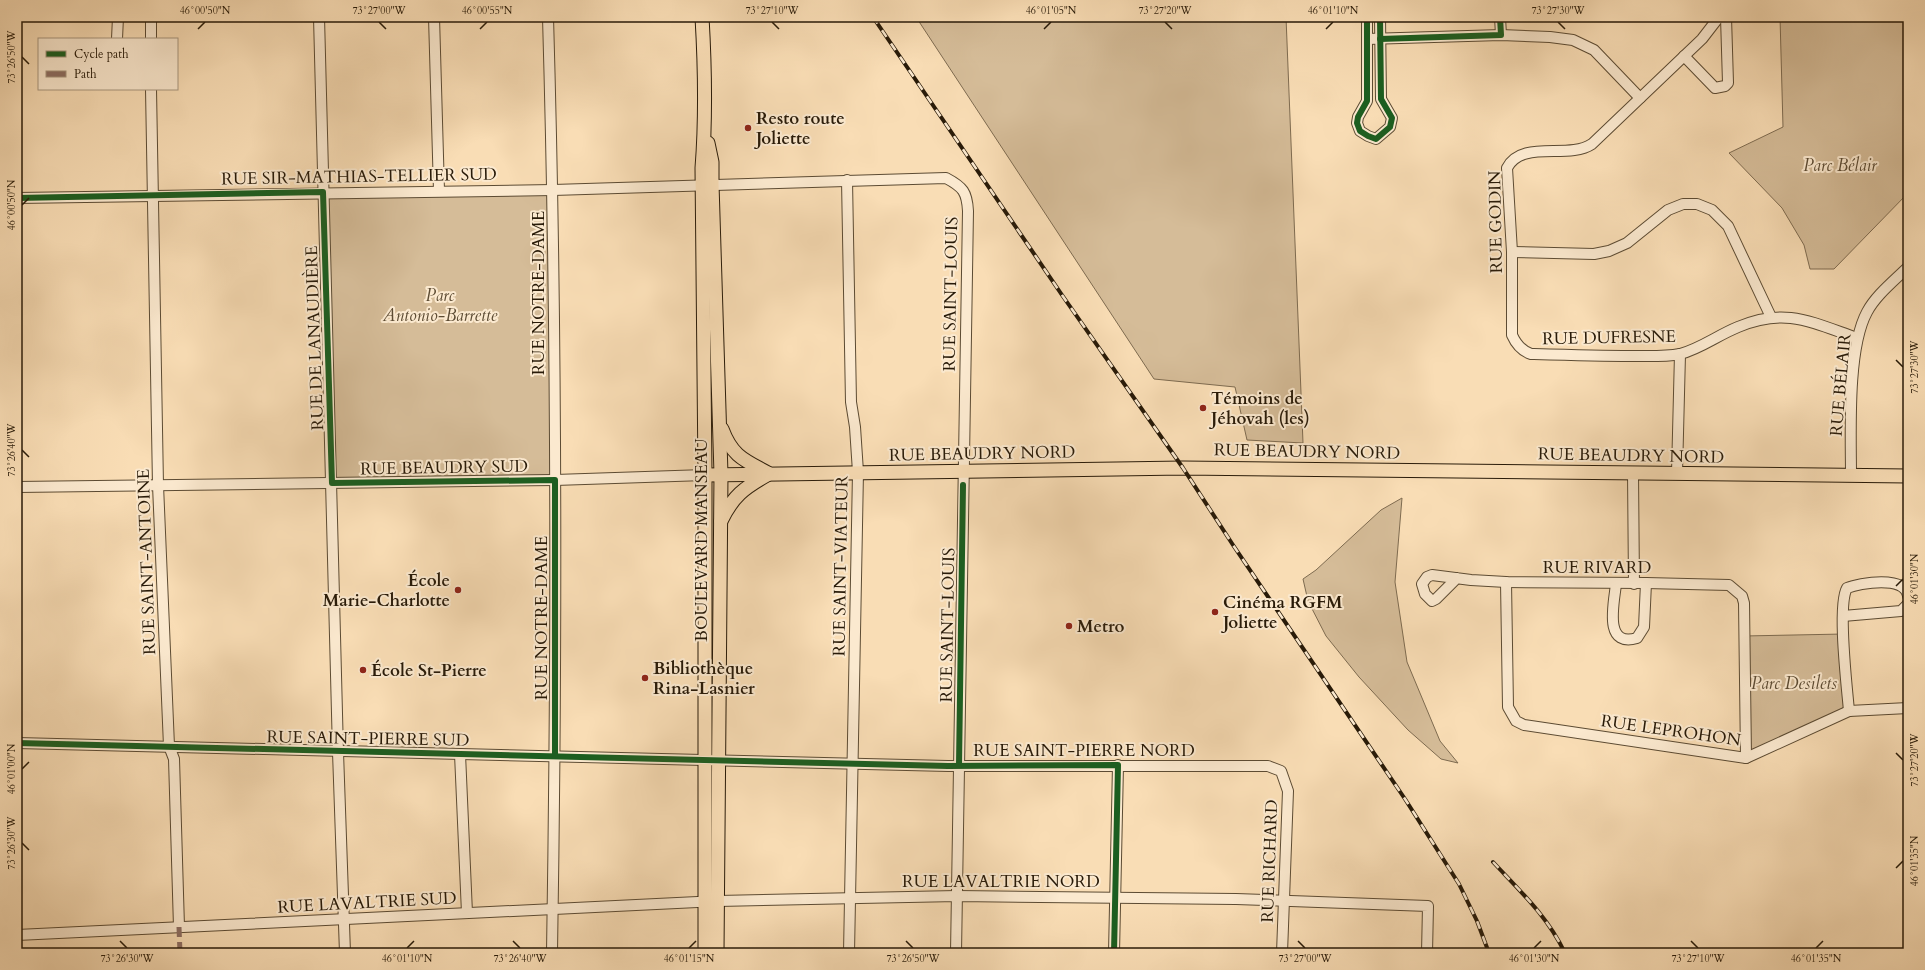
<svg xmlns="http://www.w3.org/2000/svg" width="1925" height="970" font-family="Cardo,serif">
<rect width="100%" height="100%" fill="#f9ddb5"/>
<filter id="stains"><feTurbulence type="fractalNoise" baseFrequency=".005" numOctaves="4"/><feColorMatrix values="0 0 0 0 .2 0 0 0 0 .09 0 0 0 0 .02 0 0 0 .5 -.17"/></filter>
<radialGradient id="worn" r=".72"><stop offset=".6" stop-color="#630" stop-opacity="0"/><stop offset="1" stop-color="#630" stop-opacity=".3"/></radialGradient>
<g fill="#d5bc98" stroke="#7e6b50">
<polygon points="916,17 1286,17 1303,443 1247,440 1235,387 1154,379"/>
<polygon points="1780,17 1908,17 1908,193 1834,269 1810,269 1804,245 1782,208 1729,153 1783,127"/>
<polygon points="553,190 555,480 332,483 323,192"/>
<polygon points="1402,498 1395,582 1407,662 1440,741 1458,763 1441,759 1408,730 1359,677 1326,636 1308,601 1303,579 1316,570 1381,510"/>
<polygon points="1844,634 1849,711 1746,758 1744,636"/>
</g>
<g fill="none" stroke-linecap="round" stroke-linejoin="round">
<g stroke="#5c4b33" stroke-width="12">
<g id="minor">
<polyline points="319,17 338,752 345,953"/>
<polyline points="434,17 439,191"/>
<path d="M548,17C557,329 557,641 552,953"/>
<polyline points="1367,17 1367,101 1358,117 1357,123 1360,131 1368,136 1376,139 1390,127 1392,118 1381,99 1380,17"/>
<polyline points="1500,17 1501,35"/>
<path d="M1719,17L1702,39L1592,144C1568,160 1522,139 1507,168L1512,252V335C1516,344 1522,351 1531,354C1565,355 1598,356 1631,356C1647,356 1664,357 1680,354C1700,349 1718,335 1738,327C1785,307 1811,322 1857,338"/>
<polyline points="117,39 118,17"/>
<polyline points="151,39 151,17"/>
<polyline points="1367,39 1501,35 1550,37 1573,40 1594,50 1640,98"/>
<polyline points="1684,56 1715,88 1725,86 1728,83 1726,17"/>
<polyline points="151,89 158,485 169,746 174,759 179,927"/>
<polyline points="847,180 851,402 855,427 858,472 849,953"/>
<path d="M17,198L553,190L946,178C963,187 967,192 968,211L956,953"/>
<polyline points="1512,252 1594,254 1609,251 1627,243 1668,210 1683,204 1697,204 1712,210 1728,226 1771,317"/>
<polyline points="1633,473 1634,584"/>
<polyline points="1677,473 1680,354"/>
<path d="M1851,476C1851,433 1847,349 1867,312C1876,295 1894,281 1908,267"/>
<polyline points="17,487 555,480 705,475"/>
<polyline points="1457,578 1436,599 1432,601 1425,594 1422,584 1427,577 1432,575 1471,580 1506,582 1646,583 1729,585 1742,596 1744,603 1746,758"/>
<polyline points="1506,582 1508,707 1516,721 1524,725 1746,758 1849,711 1908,708"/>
<path d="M1616,584C1614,603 1603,648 1637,638L1644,627L1646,583"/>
<polyline points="1843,616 1901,611 1908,604"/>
<path d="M1849,711C1847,687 1837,605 1847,588C1860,583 1905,575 1908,596"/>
<polyline points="17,743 948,766 1268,766 1281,771 1288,791 1282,953"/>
<polyline points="460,754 467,913"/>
<polyline points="17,935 718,901 957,896 1236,899 1428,906 1427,953"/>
<polyline points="1114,953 1118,765"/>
</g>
</g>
<g stroke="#281a08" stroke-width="15">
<g id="major">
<path d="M702,17C705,68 706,117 702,168L705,475V953"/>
<polyline points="708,143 712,162 712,184 721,474 717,953"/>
<path d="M722,429C732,456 744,460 768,473"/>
<polyline points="705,475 1183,468 1908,476"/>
<path d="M721,521C733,496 744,488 767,475"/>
</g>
</g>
<use href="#minor" stroke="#fbe9cf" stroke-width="10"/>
<use href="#major" stroke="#f9ddb5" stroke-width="13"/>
<g stroke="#281a08" stroke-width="4">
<g id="rail">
<polyline points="873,17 1062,295 1183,468 1233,545 1405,799 1459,884 1477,921 1489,953"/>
<path d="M1493,862C1521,892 1547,916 1565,953"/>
</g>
</g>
<use href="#rail" stroke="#fbe9cf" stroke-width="2.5" stroke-dasharray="8" stroke-linecap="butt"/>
<polyline stroke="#8d6e63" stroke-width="5" stroke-dasharray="10 5" stroke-linecap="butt" points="179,927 180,953"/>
<g stroke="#fbe9cf" stroke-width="8">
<g id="cycleway">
<polyline points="1367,17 1367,101 1358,117 1357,123 1360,131 1368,136 1376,139 1390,127 1392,118 1381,99 1380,17"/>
<polyline points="1380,39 1501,35 1500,17"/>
<polyline points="17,198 323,192 332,483 555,480 555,756"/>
<polyline points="17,743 948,766 1118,765 1114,953"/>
<polyline points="959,765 963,485"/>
</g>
</g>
<use href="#cycleway" stroke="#1b5e20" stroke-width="6"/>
</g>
<path fill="none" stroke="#281a08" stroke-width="1.5" d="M379,22L386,29M772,22L779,29M1165,22L1172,29M1558,22L1565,29M198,29L205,22M480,29L487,22M1044,29L1051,22M1326,29L1333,22M22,57L29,64M22,205L29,198M1896,360L1903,367M22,450L29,457M1896,586L1903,579M1896,753L1903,760M22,769L29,762M22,843L29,850M1896,868L1903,861M120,941L127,948M513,941L520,948M906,941L913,948M1298,941L1305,948M1691,941L1698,948M407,948L414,941M689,948L696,941M1534,948L1541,941M1816,948L1823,941"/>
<g fill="#8f2418" stroke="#fbe9cf" stroke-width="1.5">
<circle cx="748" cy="128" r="4"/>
<circle cx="1203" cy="408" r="4"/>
<circle cx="458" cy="590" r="4"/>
<circle cx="1215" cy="612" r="4"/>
<circle cx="1069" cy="626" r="4"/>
<circle cx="363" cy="670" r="4"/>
<circle cx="645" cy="678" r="4"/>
</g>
<g text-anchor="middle" stroke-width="4" stroke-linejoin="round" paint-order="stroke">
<g font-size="17" font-weight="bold" fill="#281a08" stroke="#fbe9cf" text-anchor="start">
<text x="756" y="124">Resto route<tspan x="756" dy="20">Joliette</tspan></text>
<text x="1211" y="404">Témoins de<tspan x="1211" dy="20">Jéhovah (les)</tspan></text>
<text x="450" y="586" text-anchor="end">École<tspan x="450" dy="20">Marie-Charlotte</tspan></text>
<text x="1223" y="608">Cinéma RGFM<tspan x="1223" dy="20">Joliette</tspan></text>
<text x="1077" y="632">Metro</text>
<text x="653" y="674">Bibliothèque<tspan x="653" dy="20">Rina-Lasnier</tspan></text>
<text x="371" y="676">École St-Pierre</text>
</g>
<g font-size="17" font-style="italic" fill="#5c4b33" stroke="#fbe9cf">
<text x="1840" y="171">Parc Bélair</text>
<text x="440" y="301">Parc<tspan x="440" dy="20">Antonio-Barrette</tspan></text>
<text x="1794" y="689">Parc Desilets</text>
</g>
<g font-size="17" fill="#281a08" stroke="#fbe9cf">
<text transform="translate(359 176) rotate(-1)" y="6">RUE SIR-MATHIAS-TELLIER SUD</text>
<text transform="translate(1495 222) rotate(-91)" y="6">RUE GODIN</text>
<text transform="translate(538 293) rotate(-90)" y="6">RUE NOTRE-DAME</text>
<text transform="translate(950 294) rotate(-89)" y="6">RUE SAINT-LOUIS</text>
<text transform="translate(1609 337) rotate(-1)" y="6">RUE DUFRESNE</text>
<text transform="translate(314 338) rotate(-92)" y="6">RUE DE LANAUDIÈRE</text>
<text transform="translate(1840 385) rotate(-85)" y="6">RUE BÉLAIR</text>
<text transform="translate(1307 451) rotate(1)" y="6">RUE BEAUDRY NORD</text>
<text transform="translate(982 453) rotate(-1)" y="6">RUE BEAUDRY NORD</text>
<text transform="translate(1631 455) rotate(1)" y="6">RUE BEAUDRY NORD</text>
<text transform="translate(444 467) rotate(-1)" y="6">RUE BEAUDRY SUD</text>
<text transform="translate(701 540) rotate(-90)" y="6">BOULEVARD MANSEAU</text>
<text transform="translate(146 562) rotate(-92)" y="6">RUE SAINT-ANTOINE</text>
<text transform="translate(840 566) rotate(-89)" y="6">RUE SAINT-VIATEUR</text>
<text x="1597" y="573">RUE RIVARD</text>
<text transform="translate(541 618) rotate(-90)" y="6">RUE NOTRE-DAME</text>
<text transform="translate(947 625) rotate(-89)" y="6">RUE SAINT-LOUIS</text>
<text transform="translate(1671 730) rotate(8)" y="6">RUE LEPROHON</text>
<text transform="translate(368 738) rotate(1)" y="6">RUE SAINT-PIERRE SUD</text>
<text x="1084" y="756">RUE SAINT-PIERRE NORD</text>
<text transform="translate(1269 861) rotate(-88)" y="6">RUE RICHARD</text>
<text x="1001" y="887">RUE LAVALTRIE NORD</text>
<text transform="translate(367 902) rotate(-3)" y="6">RUE LAVALTRIE SUD</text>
</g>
</g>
<rect width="1925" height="970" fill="none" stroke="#f9ddb5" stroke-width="44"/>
<rect x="38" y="38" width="140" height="52" fill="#fbe9cf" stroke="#a7967f"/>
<rect x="46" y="51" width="20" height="6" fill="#1b5e20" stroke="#a7967f"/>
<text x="74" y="58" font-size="12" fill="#281a08">Cycle path</text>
<rect x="46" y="71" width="20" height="6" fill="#8d6e63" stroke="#a7967f"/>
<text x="74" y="78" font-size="12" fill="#281a08">Path</text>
<rect x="22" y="22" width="1881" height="926" fill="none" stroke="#281a08" stroke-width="1.5"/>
<g font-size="10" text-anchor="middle" fill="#281a08">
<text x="205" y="14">46°00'50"N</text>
<text x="379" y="14">73°27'00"W</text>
<text x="487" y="14">46°00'55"N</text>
<text x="772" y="14">73°27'10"W</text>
<text x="1051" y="14">46°01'05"N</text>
<text x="1165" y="14">73°27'20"W</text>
<text x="1333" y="14">46°01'10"N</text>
<text x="1558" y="14">73°27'30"W</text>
<text transform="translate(11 57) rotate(-90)" y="4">73°26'50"W</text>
<text transform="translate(11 205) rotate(-90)" y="4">46°00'50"N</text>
<text transform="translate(1914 367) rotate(-90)" y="4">73°27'30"W</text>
<text transform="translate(11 450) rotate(-90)" y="4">73°26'40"W</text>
<text transform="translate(1914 579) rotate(-90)" y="4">46°01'30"N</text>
<text transform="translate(1914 760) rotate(-90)" y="4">73°27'20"W</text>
<text transform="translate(11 769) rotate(-90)" y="4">46°01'00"N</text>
<text transform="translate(11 843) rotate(-90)" y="4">73°26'30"W</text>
<text transform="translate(1914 861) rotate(-90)" y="4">46°01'35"N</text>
<text x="127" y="962">73°26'30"W</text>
<text x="407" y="962">46°01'10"N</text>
<text x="520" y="962">73°26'40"W</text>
<text x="689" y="962">46°01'15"N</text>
<text x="913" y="962">73°26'50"W</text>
<text x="1305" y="962">73°27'00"W</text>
<text x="1534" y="962">46°01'30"N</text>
<text x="1698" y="962">73°27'10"W</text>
<text x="1816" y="962">46°01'35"N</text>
</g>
<rect width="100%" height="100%" filter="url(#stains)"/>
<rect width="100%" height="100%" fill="url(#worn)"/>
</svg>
